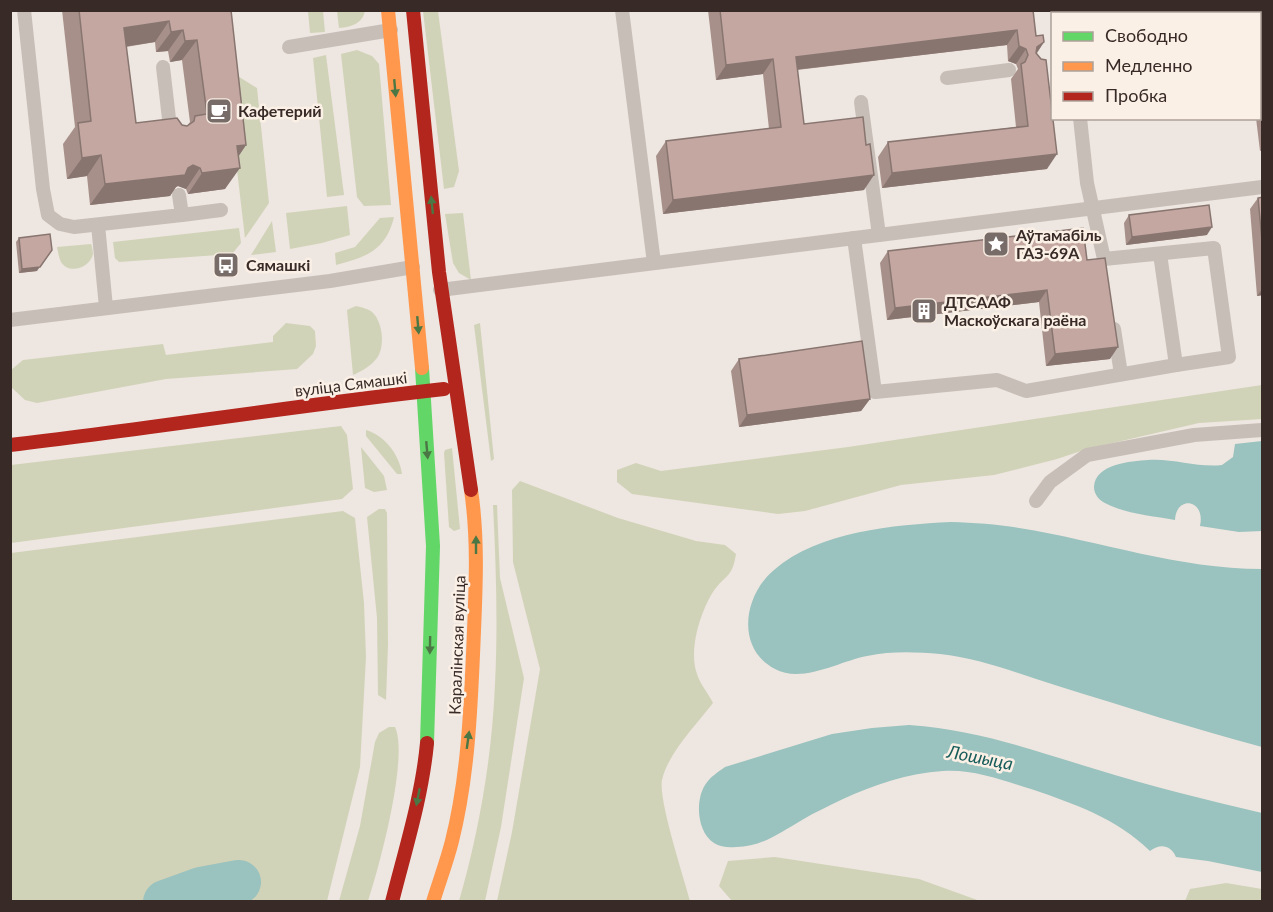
<svg xmlns="http://www.w3.org/2000/svg" width="1273" height="912" font-family="Lato,sans-serif">
<rect width="100%" height="100%" fill="#eee6e0"/>
<g fill="#d1d3b8">
<polygon points="308,11 323,11 325,32 310,33"/>
<path d="M337,11V10L365,11C362,24 351,27 339,28Z"/>
<polygon points="423,11 438,11 459,171 454,187 444,189"/>
<polygon points="357,50 372,56 379,64 391,205 364,206 357,197 341,54"/>
<polygon points="326,55 344,195 327,197 313,58"/>
<polygon points="225,68 257,88 269,203 245,238"/>
<polygon points="347,206 350,235 322,243 290,249 286,213"/>
<polygon points="463,213 471,280 459,273 453,263 445,214"/>
<path d="M394,217C386,250 367,257 336,265L335,253L355,247L380,218Z"/>
<polygon points="272,221 276,252 251,255"/>
<polygon points="239,228 241,243 232,254 119,262 115,258 113,242"/>
<path d="M91,244C92,245 93,253 93,254C90,268 69,275 61,262C59,258 58,252 57,247Z"/>
<path d="M356,306C361,307 369,309 373,313C383,323 385,347 377,358C371,366 362,371 353,375L347,310Z"/>
<polygon points="286,323 310,326 315,331 316,346 313,354 297,369 166,379 37,403 25,400 11,387 11,370 23,360 163,344 166,355 273,342 273,336"/>
<polygon points="480,323 494,459 491,461 474,325"/>
<polygon points="1262,385 1262,419 1199,423 1087,449 1057,459 994,475 901,485 805,511 778,514 632,494 617,482 617,470 636,463 661,471 848,447"/>
<polygon points="341,426 347,435 353,489 342,499 11,543 11,465"/>
<path d="M366,430C385,436 399,454 402,474H397L366,436Z"/>
<polygon points="361,447 384,476 387,490 374,492 365,488"/>
<polygon points="452,448 460,529 454,531 449,527 444,453 445,450"/>
<path d="M520,481L618,518L696,541L725,545L736,554C732,577 728,573 715,589C701,609 688,650 697,674C700,684 708,693 713,703C697,724 668,753 662,780C658,799 684,878 690,901H497L512,832L540,669L513,562L512,490Z"/>
<path d="M493,505H497L500,578L524,678L501,827L485,901H459C479,832 492,757 495,684C498,625 496,565 493,505Z"/>
<polygon points="379,509 385,509 387,513 388,645 386,700 378,695 377,618 367,517"/>
<polygon points="343,511 355,518 364,603 366,657 360,767 327,901 11,901 11,553"/>
<path d="M389,727H395C409,757 379,868 368,901H339L360,826L375,742L379,733Z"/>
<polygon points="775,857 919,879 980,901 732,901 719,886 728,861"/>
<polygon points="1226,883 1262,889 1262,901 1185,901 1190,889"/>
</g>
<g fill="#9ac2be">
<path d="M1262,441V531L1239,532L1200,526C1206,499 1176,495 1175,520C1153,516 1127,514 1107,504C1100,501 1094,495 1094,487C1095,464 1131,461 1148,460C1173,458 1198,468 1222,465L1233,457L1235,444Z"/>
<path d="M951,522C974,523 997,524 1019,528C1101,541 1178,569 1262,569V747C1194,729 1126,707 1058,686C1019,674 980,658 940,654C916,652 891,651 867,656C840,661 802,684 775,669C735,648 744,595 774,570C819,531 894,525 951,522Z"/>
<path d="M909,725C978,730 1029,749 1095,769C1150,786 1206,800 1262,813V872L1208,861L1176,857C1171,845 1160,843 1150,851C1116,818 1075,804 1031,789C1002,780 973,769 943,771C908,773 874,785 843,799C829,806 815,812 802,820C781,832 762,847 736,847C729,848 720,847 714,843C697,832 695,801 705,785C710,777 718,772 725,767L832,734L872,728Z"/>
</g>
<g fill="none" stroke-linecap="round" stroke-linejoin="round">
<polyline stroke="#9ac2be" stroke-width="44" points="165,902 201,889 239,882"/>
<g stroke="#c7beb8" stroke-width="14">
<polyline points="24,10 43,189 48,215 60,224 74,227 182,215 179,195"/>
<polyline points="622,10 654,263"/>
<polyline points="1067,10 1067,14"/>
<polyline points="289,47 391,30"/>
<polyline points="163,67 171,136"/>
<polyline points="947,78 1009,70"/>
<polyline points="861,102 879,235"/>
<polyline points="1080,118 1087,183 1104,259 1214,248 1229,357 1176,365 1160,254"/>
<polyline points="182,215 221,210"/>
<polyline points="98,225 106,307"/>
<polyline points="854,238 875,392 997,380 1026,391 1176,365"/>
<polyline points="440,290 1262,187"/>
<polyline points="10,320 330,281 413,267"/>
<polyline points="1114,329 1121,374"/>
<polyline points="1036,501 1050,482 1087,455 1194,435 1262,430"/>
</g>
<polyline stroke="#63d668" stroke-width="14" points="422,368 433,546 427,743"/>
<g stroke="#ff974d" stroke-width="14">
<polyline points="388,10 422,368"/>
<path d="M433,902C439,882 447,861 452,841C469,773 471,701 474,631C476,584 478,537 471,490"/>
</g>
<g stroke="#b3261e" stroke-width="14">
<polyline points="413,10 439,272 471,490"/>
<path d="M10,445C155,428 299,405 444,389"/>
<path d="M392,902C405,850 422,797 427,743"/>
</g>
</g>
<g fill="#a8908a" fill-rule="evenodd">
<path d="M62,10H231L246,145L238,157L225,189L188,194L186,189L178,186L176,187L170,196L90,205L87,176L67,179L63,144L75,127ZM155,42L156,52L168,51L170,62L182,60L190,122L187,126L136,123L126,47Z"/>
<polygon points="708,10 1033,10 1036,36 1044,42 1037,53 1047,169 882,188 878,157 888,142 1016,127 1011,79 1018,69 1016,64 1008,61 1007,45 797,70 804,124 864,190 663,214 656,156 666,141 769,129 763,74 716,80"/>
<polygon points="1238,10 1263,10 1263,150 1260,151 1256,118 1260,118 1260,14 1238,14"/>
<polygon points="1263,197 1263,295 1257,296 1250,209 1258,198"/>
<polygon points="1129,215 1207,235 1126,245 1124,223"/>
<polygon points="19,238 37,271 19,273 16,242"/>
<polygon points="888,251 1087,260 1110,359 1046,366 1039,302 887,320 880,263"/>
<polygon points="739,359 870,399 861,411 739,427 731,371"/>
</g>
<g fill="#887570">
<polygon points="169,21 155,42 109,49 124,28"/>
<polygon points="183,30 168,51 156,52 171,32"/>
<polygon points="1017,30 1007,45 785,71 796,57"/>
<polygon points="197,40 182,60 170,62 185,41"/>
<polygon points="1044,42 1034,57 1037,47"/>
<polygon points="1019,46 1026,49 1016,64 1008,61"/>
<polygon points="773,59 763,74 716,80 726,65"/>
<polygon points="246,145 232,166 237,146"/>
<polygon points="1057,154 1047,169 882,188 892,173"/>
<polygon points="101,155 87,176 67,179 82,158"/>
<polygon points="193,165 200,168 186,189 178,186 176,187 170,196 90,205 105,184 188,168"/>
<polygon points="240,168 225,189 188,194 202,173"/>
<polygon points="874,175 864,190 663,214 673,200"/>
<polygon points="1212,227 1207,235 1126,245 1132,237"/>
<polygon points="52,250 37,271 19,273 22,269"/>
<polygon points="1263,288 1263,295 1257,296"/>
<polygon points="1047,290 1039,302 887,320 895,308"/>
<polygon points="1118,347 1110,359 1046,366 1055,354"/>
<polygon points="870,399 861,411 739,427 747,415"/>
</g>
<g fill="#c3a7a0" stroke="#887570" stroke-width="1.5" fill-rule="evenodd">
<path d="M79,10H231L246,145L237,146L240,168L202,173L200,168L193,165L188,168L185,175L105,184L101,155L82,158L78,123L91,121ZM169,21L171,32L183,30L185,41L197,40L207,114L195,116L194,121L187,126L182,125L177,118L136,123L124,28Z"/>
<polygon points="720,10 1033,10 1036,36 1043,35 1044,42 1037,47 1036,53 1041,59 1046,60 1057,154 892,173 888,142 1028,126 1021,64 1025,62 1028,55 1026,49 1019,46 1017,30 796,57 804,124 863,117 866,145 870,144 874,175 673,200 666,141 781,127 773,59 726,65"/>
<polygon points="1250,10 1263,10 1263,67 1260,44 1260,14 1250,14"/>
<polygon points="1263,197 1263,251 1258,198"/>
<polygon points="1209,205 1212,227 1132,237 1129,215"/>
<polygon points="1083,228 1087,260 1105,258 1118,347 1055,354 1047,290 895,308 888,251"/>
<polygon points="50,234 52,250 40,267 22,269 19,238"/>
<polygon points="862,341 870,399 747,415 739,359"/>
</g>
<defs><path id="oneway-solid" d="M-6-.8H1V-3.2L6.5 0L1 3.2V.8H-6Z" transform="scale(1.5)"/></defs>
<g fill="#4b7744">
<use href="#oneway-solid" transform="translate(395 88) rotate(85)"/>
<use href="#oneway-solid" transform="translate(432 205) rotate(-96)"/>
<use href="#oneway-solid" transform="translate(418 325) rotate(85)"/>
<use href="#oneway-solid" transform="translate(427 450) rotate(85)"/>
<use href="#oneway-solid" transform="translate(476 545) rotate(-90)"/>
<use href="#oneway-solid" transform="translate(430 645) rotate(91)"/>
<use href="#oneway-solid" transform="translate(468 740) rotate(-82)"/>
<use href="#oneway-solid" transform="translate(418 797) rotate(101)"/>
</g>
<defs>
<g id="cafe-square" transform="scale(1.35)"><rect x="-9" y="-9" width="18" height="18" rx="4" fill="#786c68" stroke="#fbf0e6"/><path d="M-5.5-4.5H6V0H3Q3 3.5 0 3.5H-2.5Q-5.5 3.5-5.5 0ZM3-3.2v2h1.7v-2ZM-6 4.5H4V6H-6Z" fill="#fff"/></g>
<g id="sight-square" transform="scale(1.35)"><rect x="-9" y="-9" width="18" height="18" rx="4" fill="#786c68" stroke="#fbf0e6"/><path d="M0-6L1.8-2.2L6-1.7L2.9 1.2L3.7 5.4L0 3.3L-3.7 5.4L-2.9 1.2L-6-1.7L-1.8-2.2Z" fill="#fff"/></g>
<g id="bus-square" transform="scale(1.35)"><rect x="-9" y="-9" width="18" height="18" rx="4" fill="#786c68" stroke="#fbf0e6"/><path d="M-5-6H5V4H4V6H2V4H-2V6H-4V4H-5ZM-3.5-4V0h7V-4ZM-3.5 1.2v1.5H-2V1.2ZM2 1.2v1.5H3.5V1.2Z" fill="#fff"/></g>
<g id="building-square" transform="scale(1.35)"><rect x="-9" y="-9" width="18" height="18" rx="4" fill="#786c68" stroke="#fbf0e6"/><path d="M-4-6H4V6H1V3H-1V6H-4ZM-2.5-4.3h1.7v1.8h-1.7ZM.8-4.3h1.7v1.8H.8ZM-2.5-1h1.7V.8h-1.7ZM.8-1h1.7V.8H.8Z" fill="#fff"/></g>
</defs>
<g fill-rule="evenodd">
<use href="#cafe-square" x="219" y="111"/>
<use href="#sight-square" x="996" y="244"/>
<use href="#bus-square" x="226" y="265"/>
<use href="#building-square" x="924" y="311"/>
</g>
<g text-anchor="middle" stroke-width="5" stroke-linejoin="round" paint-order="stroke">
<g font-size="16" font-weight="bold" fill="#382a27" stroke="#fbf0e6" text-anchor="start">
<text x="238" y="117">Кафетерий</text>
<text x="1016" y="241">Аўтамабіль<tspan x="1016" dy="18">ГАЗ-69А</tspan></text>
<text x="246" y="271">Сямашкі</text>
<text x="944" y="308">ДТСААФ<tspan x="944" dy="18">Маскоўскага раёна</tspan></text>
</g>
<g font-size="16" fill="#382a27" stroke="#fbf0e6">
<text transform="translate(351 384) rotate(-7)" y="6">вуліца Сямашкі</text>
<text transform="translate(457 645) rotate(-88)" y="6">Каралінская вуліца</text>
</g>
<g font-size="18" font-style="italic" fill="#195d5b" stroke="#fbf0e6">
<text transform="translate(980 758) rotate(11)" y="6">Лошыца</text>
</g>
</g>
<rect width="1273" height="912" fill="none" stroke="#382a27" stroke-width="24"/>
<rect x="1051" y="12" width="210" height="108" fill="#fbf0e6" stroke="#ada19a" stroke-width="1.5"/>
<rect x="1063" y="32" width="30" height="9" fill="#63d668" stroke="#ada19a" stroke-width="1.5"/>
<text x="1105" y="42" font-size="18" fill="#382a27">Свободно</text>
<rect x="1063" y="62" width="30" height="9" fill="#ff974d" stroke="#ada19a" stroke-width="1.5"/>
<text x="1105" y="72" font-size="18" fill="#382a27">Медленно</text>
<rect x="1063" y="92" width="30" height="9" fill="#b3261e" stroke="#ada19a" stroke-width="1.5"/>
<text x="1105" y="102" font-size="18" fill="#382a27">Пробка</text>
</svg>
